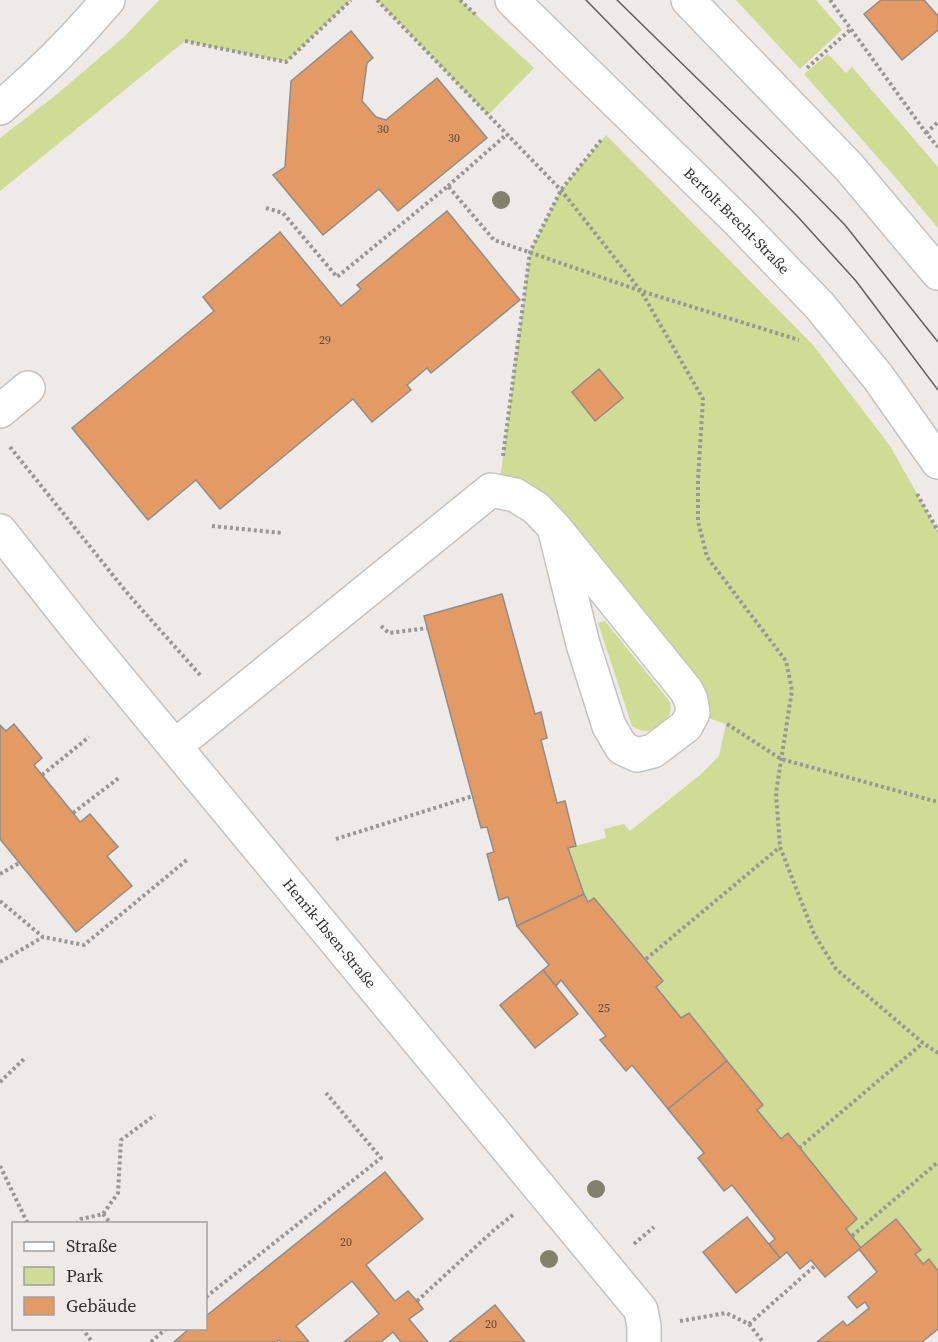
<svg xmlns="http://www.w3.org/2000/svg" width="938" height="1342" font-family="'Source Serif 4',serif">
<rect width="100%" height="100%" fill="#edeae8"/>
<g fill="#d0db95">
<polygon points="159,0 351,0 286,62 185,41 0,191 0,138 56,95 125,36"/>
<polygon points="377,0 460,0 534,68 488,115"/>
<polygon points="736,0 816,0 842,30 800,69"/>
<polygon points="828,54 846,73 852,67 938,167 938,228 896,178 804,74"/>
<polygon points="606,135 813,345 890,446 938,531 938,1271 929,1259 923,1264 915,1254 920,1250 896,1219 861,1248 846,1229 857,1219 854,1214 788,1134 781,1139 757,1110 763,1105 689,1013 681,1018 656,987 663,980 594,898 588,902 568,848 606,838 604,829 624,824 630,831 700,775 719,756 726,724 693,713 554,527 491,490 501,472 530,252 561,190"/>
<path d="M605,621L670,702C674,716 661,732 645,731C640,731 636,728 632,726L598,623Z"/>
</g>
<g fill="#e49a65" stroke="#8f8d8b" stroke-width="1.5">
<polygon points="881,0 924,0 938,16 938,30 902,60 864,14"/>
<polygon points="351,31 373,58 367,63 362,101 376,117 386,120 437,78 487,138 398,211 379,189 323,235 273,175 285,167 291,81"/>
<polygon points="447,211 520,300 431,373 427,368 407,385 411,390 372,422 353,399 220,509 196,480 148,520 72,428 214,311 203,297 280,232 341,306 361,289 357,285"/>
<polygon points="599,369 623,398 595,421 572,392"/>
<polygon points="502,594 535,714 541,712 547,738 541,740 557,803 565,801 576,846 568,848 584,894 517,926 508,897 499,900 487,854 494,852 487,827 481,828 424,616"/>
<polygon points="14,724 42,758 34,765 73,813 80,822 90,814 118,847 107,856 132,886 76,932 0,839 0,725 6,731"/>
<polygon points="584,894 588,902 594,898 663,981 656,987 681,1018 689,1013 727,1061 668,1109 632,1065 626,1071 600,1040 606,1036 561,980 556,986 543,970 549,965 517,926"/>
<polygon points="543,970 578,1014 535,1048 500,1005"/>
<polygon points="727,1061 763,1105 757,1110 781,1139 788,1133 857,1219 846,1229 861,1248 825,1277 811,1260 800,1269 787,1252 780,1258 769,1244 775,1239 732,1185 724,1191 698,1158 704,1153 668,1109"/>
<polygon points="385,1172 423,1219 366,1265 395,1301 408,1291 417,1301 423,1309 409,1319 428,1342 401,1342 393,1332 381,1342 344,1342 379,1314 352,1281 296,1326 309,1342 281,1342 279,1340 276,1342 174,1342 190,1328 206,1328 206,1316"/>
<polygon points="747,1217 780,1258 736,1293 703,1252"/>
<polygon points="896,1219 921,1250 915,1254 923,1264 929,1259 938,1271 938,1329 922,1342 817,1342 843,1321 847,1326 869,1308 865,1302 857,1308 848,1297 877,1272 859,1249"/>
<polygon points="495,1305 525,1342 449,1342"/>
</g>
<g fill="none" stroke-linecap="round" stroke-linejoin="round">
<g stroke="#c5c3c1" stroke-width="36">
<g id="minor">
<path d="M0,108C39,75 75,39 108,0"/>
<polyline points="0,411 28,388"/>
<path id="s1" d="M0,531L80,632L641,1310L644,1326V1342"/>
<polyline points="175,746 491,490 515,495 536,508 554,527 583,644 609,726 622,748 637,755 653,751 686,726 693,713 691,700 686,690 554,527"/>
</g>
</g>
<g stroke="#c5c3c1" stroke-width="36">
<g id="major">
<path id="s2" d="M512,0L739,222L819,305L878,377L938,462"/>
<polyline points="688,0 849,167 938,273"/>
</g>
</g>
<g stroke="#999796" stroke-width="4" stroke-dasharray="3 3" stroke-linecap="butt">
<polyline points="377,0 561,190 641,291 703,399 698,479 698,521 707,557 786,661 792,690 776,793 780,847 814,934 836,969 923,1043 938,1053"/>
<polyline points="460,0 477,16"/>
<polyline points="830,0 926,133 938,147"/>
<polyline points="185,41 286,62 351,0"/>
<polyline points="807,68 851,29"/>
<polyline points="926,133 938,122"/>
<polyline points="448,186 506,135"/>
<polyline points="266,208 283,213 337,277 448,186 494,240 641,291 799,340"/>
<polyline points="10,447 128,594 201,676"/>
<polyline points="503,456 530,252 561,190 602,139"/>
<polyline points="917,494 938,531"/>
<polyline points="212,526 282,533"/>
<polyline points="381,626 389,633 428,628"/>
<polyline points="727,724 781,759 938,802"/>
<polyline points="42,775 89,737"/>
<polyline points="73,813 120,777"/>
<polyline points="336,839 473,796"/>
<polyline points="0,874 19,863"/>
<polyline points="0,901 43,937 84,945 188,859"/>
<polyline points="646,959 780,847"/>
<polyline points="0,962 43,937"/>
<polyline points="0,1082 26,1057"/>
<polyline points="799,1148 923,1043"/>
<polyline points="0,1166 28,1224"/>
<polyline points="103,1214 111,1224"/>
<polyline points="76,1224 81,1219 103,1214 118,1193 121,1140 155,1115"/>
<polyline points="852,1236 938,1162"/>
<polyline points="634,1244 654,1227"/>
<polyline points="206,1297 381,1158 326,1093"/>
<polyline points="417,1301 494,1230 514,1214"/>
<polyline points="680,1321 726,1313 749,1324 816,1265"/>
<polyline points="749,1324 763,1342"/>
<polyline points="82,1328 92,1342"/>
<polyline points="151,1342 167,1328"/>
</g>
<use href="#minor" stroke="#fff" stroke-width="33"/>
<use href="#major" stroke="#fff" stroke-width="33"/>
<g stroke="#62605f" stroke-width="1.5">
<polyline points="586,0 798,217 856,281 938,390"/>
<polyline points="617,0 798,177 845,225 938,342"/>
</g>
</g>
<g fill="#81826c">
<circle cx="501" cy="200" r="9"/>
<circle cx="596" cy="1189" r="9"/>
<circle cx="549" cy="1259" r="9"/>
</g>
<g text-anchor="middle" stroke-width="4.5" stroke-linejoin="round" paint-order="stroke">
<g font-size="12" fill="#5d4a3c">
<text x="383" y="133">30</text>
<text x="454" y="142">30</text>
<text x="325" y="344">29</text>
<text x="604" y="1012">25</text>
<text x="346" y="1246">20</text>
<text x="491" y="1328">20</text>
</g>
<g font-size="15" fill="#302f2e" stroke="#edeae8">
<text dy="5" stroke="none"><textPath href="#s2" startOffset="315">Bertolt-Brecht-Straße</textPath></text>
<text dy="5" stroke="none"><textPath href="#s1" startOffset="520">Henrik-Ibsen-Straße</textPath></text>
</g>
</g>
<rect x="12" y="1222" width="195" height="108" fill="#edeae8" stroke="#a19f9e" stroke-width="1.5"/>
<rect x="24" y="1242" width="30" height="9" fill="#ffffff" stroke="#a19f9e" stroke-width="1.5"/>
<text x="66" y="1252" font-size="18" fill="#302f2e">Straße</text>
<rect x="24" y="1267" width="30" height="18" fill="#d0db95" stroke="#a19f9e" stroke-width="1.5"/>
<text x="66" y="1282" font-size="18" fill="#302f2e">Park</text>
<rect x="24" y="1297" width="30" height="18" fill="#e49a65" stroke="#a19f9e" stroke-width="1.5"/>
<text x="66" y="1312" font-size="18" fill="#302f2e">Gebäude</text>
</svg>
